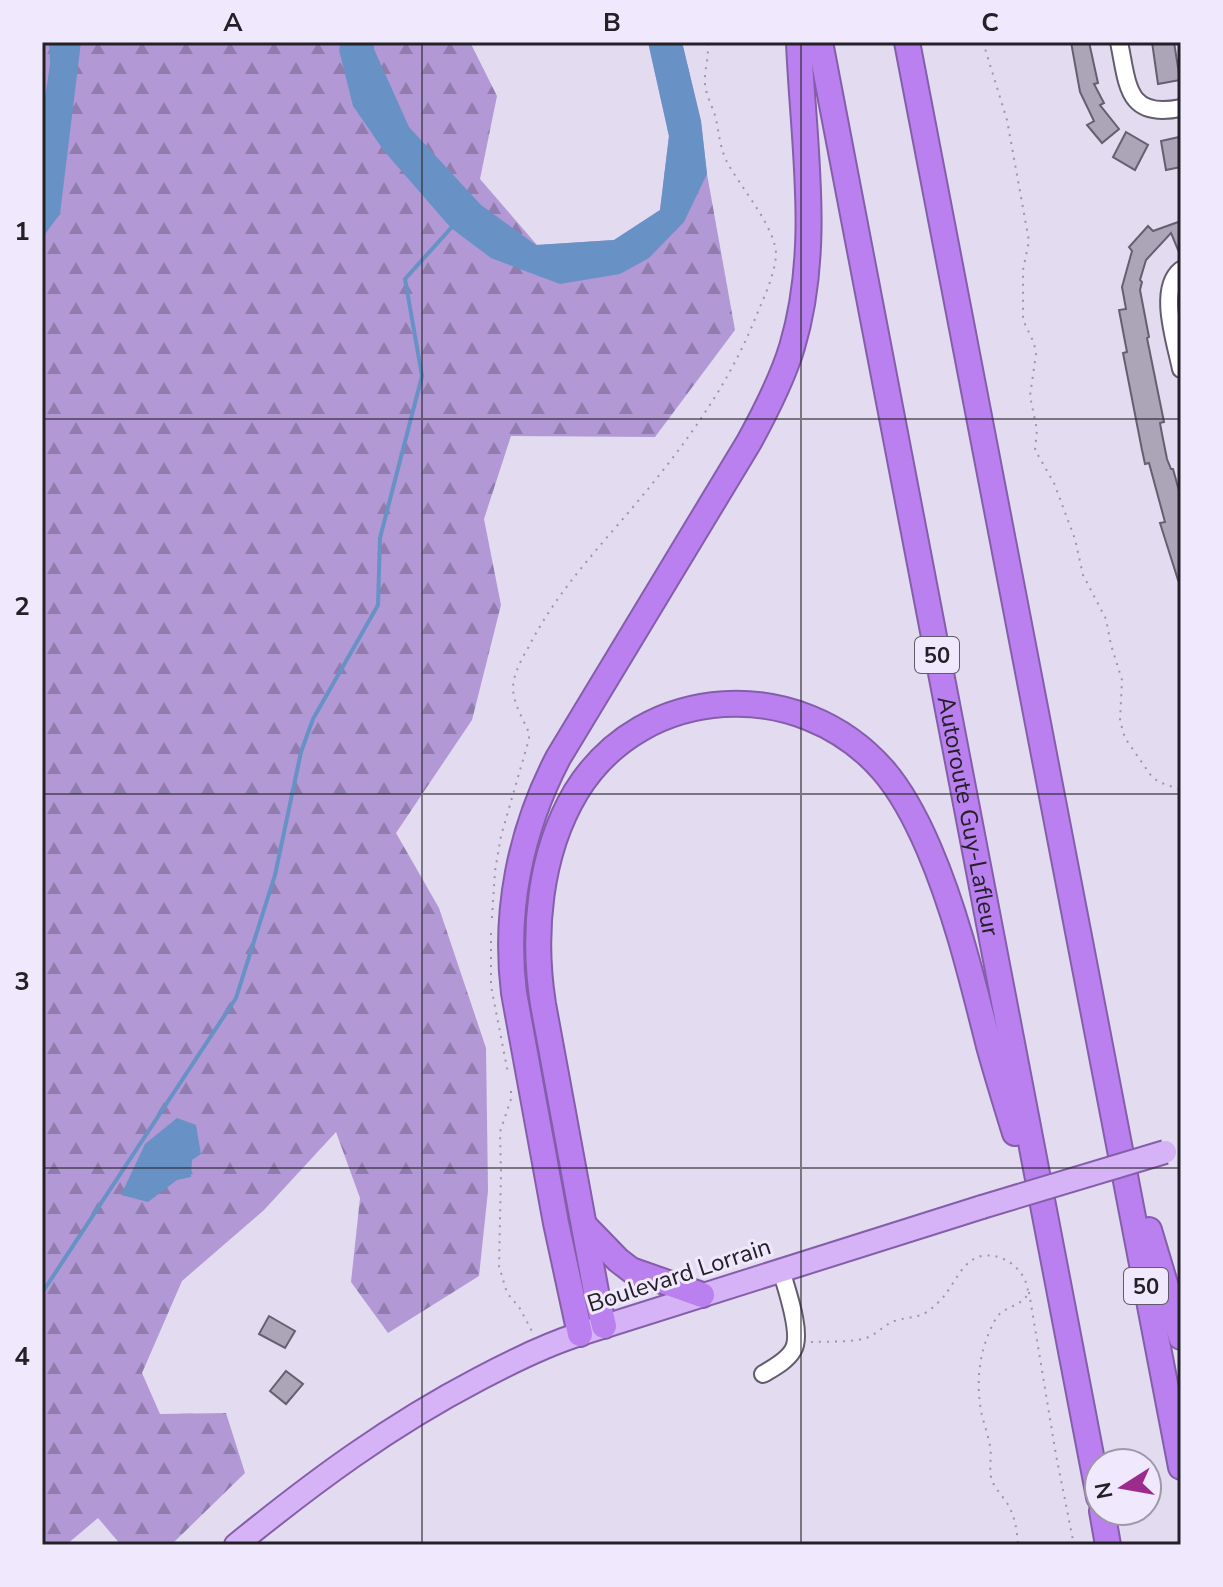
<svg xmlns="http://www.w3.org/2000/svg" width="1223" height="1587" font-family="'Nunito Sans',sans-serif">
<defs>
<pattern id="forest-firs" width="22" height="20" patternUnits="userSpaceOnUse" patternTransform="scale(2)"><rect width="22" height="20" fill="#b299d5"/><path d="M5 1l3.5 6h-7zM16 11l3.5 6h-7z" fill="#907cad"/></pattern>
</defs>
<rect width="100%" height="100%" fill="#e3dbef"/>
<polygon fill="url(#forest-firs)" points="42,42 470,42 497,96 480,179 537,245 614,240 660,210 669,136 648,42 682,42 701,121 707,174 735,330 655,437 511,436 484,519 501,605 472,720 396,833 439,908 486,1048 488,1191 479,1276 388,1333 351,1282 360,1198 336,1132 264,1210 182,1281 142,1373 160,1414 226,1413 245,1473 171,1545 121,1545 98,1518 66,1545 42,1545"/>
<g fill="#6892c5">
<polygon points="49,42 81,42 60,214 42,238 42,118 50,64"/>
<polygon points="341,42 374,42 374,49 409,127 481,205 536,245 614,240 660,210 669,136 648,42 682,42 701,121 707,174 684,222 649,258 620,274 560,284 491,258 451,228 384,151 353,106 339,50"/>
<polygon points="177,1118 196,1125 201,1154 192,1160 191,1177 177,1180 148,1202 121,1195 145,1144"/>
</g>
<g fill="none" stroke-linecap="round" stroke-linejoin="round">
<polyline stroke="#6892c5" stroke-width="4" points="42,1293 236,998 275,875 301,752 313,719 378,605 380,538 422,376 405,279 451,228"/>
</g>
<g fill="#aca4b7" stroke="#665f70" stroke-width="2">
<polygon points="1071,42 1089,42 1098,83 1094,84 1104,103 1100,105 1119,129 1102,143 1087,125 1094,121 1080,92"/>
<polygon points="1152,42 1174,42 1180,80 1158,84"/>
<polygon points="1126,132 1148,145 1135,170 1113,157"/>
<polygon points="1179,137 1181,167 1166,170 1161,141"/>
<polygon points="1181,221 1181,257 1171,233 1146,260 1140,280 1142,282 1140,290 1149,337 1147,338 1164,422 1160,423 1162,434 1167,459 1171,469 1173,469 1181,498 1181,579 1178,580 1160,523 1165,522 1149,463 1145,464 1142,450 1123,353 1127,352 1119,310 1126,309 1122,287 1132,251 1129,247 1148,226 1153,231"/>
<polygon points="269,1316 295,1331 285,1348 259,1334"/>
<polygon points="286,1371 303,1384 286,1404 270,1391"/>
</g>
<g fill="none" stroke-linecap="round" stroke-linejoin="round">
<g stroke="#635c6d" stroke-width="20">
<g id="minor">
<path d="M1119,42C1128,85 1126,119 1181,108"/>
<path d="M1181,270C1157,289 1176,343 1181,369"/>
<path d="M763,1374C773,1368 787,1361 793,1350C803,1334 786,1288 781,1270"/>
</g>
</g>
<g stroke="#855eaa" stroke-width="26">
<path id="major" d="M236,1545C315,1481 389,1426 479,1379C511,1362 545,1345 580,1334L982,1207"/>
</g>
<g stroke="#855eaa" stroke-width="28">
<g id="highway">
<path id="s1" d="M820,42L1099,1497"/>
<polyline points="907,42 1181,1467"/>
<polyline points="585,1226 618,1260 631,1270 702,1295"/>
<polyline points="1149,1230 1181,1337"/>
<path d="M604,1326L597,1297L543,1004C532,934 539,854 576,792C643,682 800,675 883,770C903,793 917,821 929,849C956,912 972,979 989,1046C997,1075 1006,1104 1015,1133"/>
<path d="M580,1334L556,1223L514,993C504,912 520,831 558,758L749,442C766,411 782,380 792,347C822,247 803,143 799,42"/>
<polyline points="1102,1511 1108,1545"/>
</g>
</g>
<g stroke="#9c96a5" stroke-width="2" stroke-dasharray="2 6" stroke-linecap="butt">
<polyline points="983,42 1007,120 1029,241 1023,270 1023,320 1034,343 1036,354 1030,396 1037,430 1035,450 1054,483 1075,539 1083,575 1106,619 1111,645 1122,680 1120,721 1125,738 1152,777 1159,782 1181,790"/>
<path d="M492,918L495,871L501,836L529,739V733C523,718 513,704 513,687C514,673 521,660 528,648C550,605 578,571 609,535C668,467 724,398 757,314C765,295 774,276 776,256C777,228 739,186 726,160C720,147 719,133 716,119C713,107 706,96 705,84C704,69 710,57 707,42"/>
<polyline points="491,933 491,986 508,1073"/>
<polyline points="511,1091 511,1099 500,1132 501,1173 499,1266 507,1293 519,1307 533,1333"/>
<polyline points="1029,1292 1056,1455 1074,1545"/>
<path d="M811,1342C828,1341 850,1343 866,1338C878,1334 885,1323 898,1320C908,1317 917,1318 927,1312C934,1307 940,1301 945,1295C955,1282 964,1259 982,1256C1005,1252 1028,1272 1028,1294C1020,1308 1002,1306 995,1320C979,1350 975,1382 982,1416C985,1426 988,1436 990,1446C992,1456 989,1467 991,1477C993,1487 1002,1495 1007,1503C1015,1516 1017,1530 1018,1545"/>
</g>
<use href="#minor" stroke="#fff" stroke-width="16"/>
<use href="#major" stroke="#d6b3f6" stroke-width="22"/>
<use href="#highway" stroke="#ba80f0" stroke-width="24"/>
<g stroke="#855eaa" stroke-width="26" stroke-linecap="butt">
<polyline id="major-bridge" points="982,1207 1165,1152"/>
</g>
<use href="#major-bridge" stroke="#d6b3f6" stroke-width="22"/>
</g>
<path fill="none" stroke="#232027" stroke-width="2" stroke-opacity="0.55" d="M422,42V1545M801,42V1545M42,419H1181M42,794H1181M42,1168H1181"/>
<g text-anchor="middle" stroke-width="6" stroke-linejoin="round" paint-order="stroke">
<g fill="#f0e8fc" stroke="#605c67" stroke-width="2">
<rect x="915" y="637" width="44" height="36" rx="6"/>
<rect x="1124" y="1268" width="44" height="36" rx="6"/>
</g>
<g font-size="22" font-weight="bold" fill="#232027">
<text x="937" y="663">50</text>
<text x="1146" y="1294">50</text>
</g>
<g font-size="24" fill="#232027" stroke="#f0e8fc">
<text dy="8" stroke="none"><textPath href="#s1" startOffset="788">Autoroute Guy-Lafleur</textPath></text>
<text transform="translate(679 1275) rotate(-18)" y="8">Boulevard Lorrain</text>
</g>
</g>
<rect width="1223" height="1587" fill="none" stroke="#f0e8fc" stroke-width="88"/>
<g transform="translate(1123 1487) rotate(259)"><circle r="38" fill="#f0e8fc" stroke="#9e98a7" stroke-width="2"/>
<path d="M0-6L14 30L0 20L-14 30Z" fill="#9b2c8b"/>
<text y="-12" font-size="22" font-weight="bold" text-anchor="middle" fill="#232027">N</text>
</g>
<rect x="44" y="44" width="1135" height="1499" fill="none" stroke="#232027" stroke-width="3"/>
<g font-size="26" text-anchor="middle" font-weight="bold" fill="#232027">
<text x="233" y="31">A</text>
<text x="612" y="31">B</text>
<text x="990" y="31">C</text>
<text x="22" y="240">1</text>
<text x="22" y="615">2</text>
<text x="22" y="990">3</text>
<text x="22" y="1365">4</text>
</g>
</svg>
